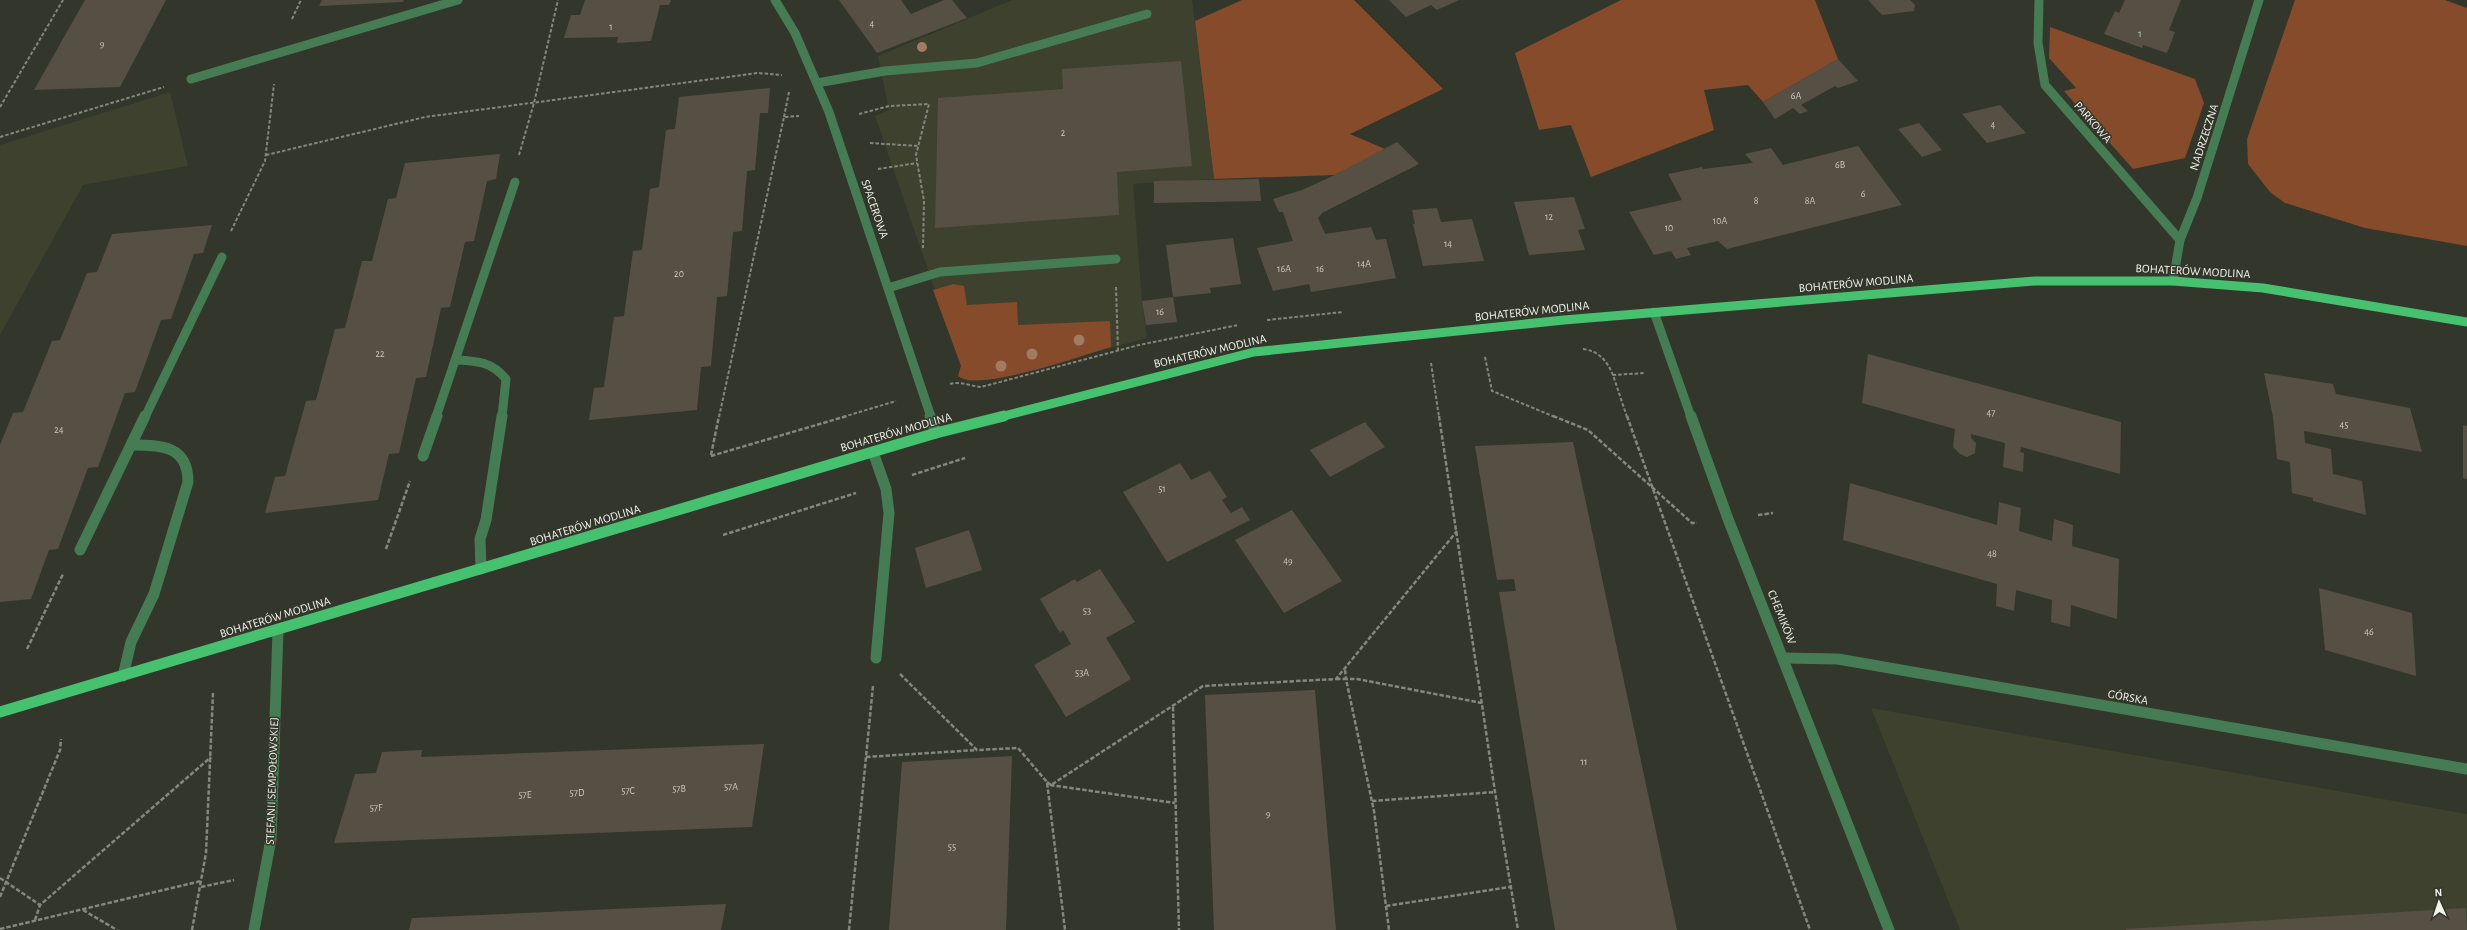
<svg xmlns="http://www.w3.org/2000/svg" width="2467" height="930" font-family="'Alegreya Sans',sans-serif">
<rect width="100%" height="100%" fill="#33362a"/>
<g fill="#3d412e">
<polygon points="1012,0 1192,0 1214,179 1133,184 1142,301 1147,338 1005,377 968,382 958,376 961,366 875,116 889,110 878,56"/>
<polygon points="170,92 188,166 83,185 0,335 0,145"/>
<polygon points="1871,708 2467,814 2467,930 1960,930"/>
</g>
<g fill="#854b2a">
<polygon points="1242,0 1354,0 1443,89 1350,134 1385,149 1335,175 1214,179 1195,21"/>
<polygon points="1621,0 1815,0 1838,59 1763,102 1748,85 1704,90 1714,130 1591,177 1571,125 1539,130 1515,53"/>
<polygon points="2295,0 2445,0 2467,8 2467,246 2365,228 2285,203 2270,192 2248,164 2247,139"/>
<polygon points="2050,27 2195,79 2204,103 2185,158 2133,169 2064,91 2076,88 2049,58"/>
<path d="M953,284L964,286L967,305L1017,302L1018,325L1110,321L1111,347C1084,355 977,393 958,376L961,366L933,290Z"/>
</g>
<g fill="#565044">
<polygon points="85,0 166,0 120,87 34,90"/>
<polygon points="322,0 404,0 403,2 319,6"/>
<polygon points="585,0 671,0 669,5 660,5 651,41 617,43 618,37 564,38 571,15 580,15"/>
<polygon points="839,0 901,0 911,14 944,0 952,0 967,18 877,53"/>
<polygon points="1389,0 1459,0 1437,10 1431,5 1406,17"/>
<polygon points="1868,0 1910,0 1915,5 1914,11 1882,15"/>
<polygon points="2125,0 2181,0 2169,30 2175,32 2167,53 2143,45 2142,48 2104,34 2115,11 2119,13"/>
<polygon points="1838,59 1858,81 1838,88 1835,86 1801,105 1808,111 1800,114 1793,108 1775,119 1763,102"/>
<polygon points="1181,61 1192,166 1117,172 1119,215 935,228 938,98 1063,89 1062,69"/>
<polygon points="770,88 768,113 760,113 755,170 747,171 742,231 733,232 727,296 717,297 711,366 701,367 697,410 589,420 594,388 604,387 614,317 624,316 633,251 642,250 650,189 659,187 666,130 675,129 679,97"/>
<polygon points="2000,105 2026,133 1987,143 1962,114"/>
<polygon points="1919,123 1942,150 1922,157 1898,129"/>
<polygon points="1397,142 1419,164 1322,213 1318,218 1325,234 1371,227 1376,240 1386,239 1396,278 1311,292 1309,284 1273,291 1257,248 1293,241 1283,212 1279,212 1273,199 1302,190 1335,175"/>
<polygon points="1858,146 1902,205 1727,249 1718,241 1687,248 1691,255 1676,259 1671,251 1654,255 1629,212 1682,200 1668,174 1702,167 1703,169 1753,163 1745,154 1771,148 1783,165"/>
<polygon points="500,154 496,179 487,181 474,241 465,242 450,307 441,308 426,377 416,378 399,453 389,454 378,500 265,513 275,477 285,476 306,401 316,400 335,329 345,328 362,261 372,261 388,199 396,198 405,163"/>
<polygon points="1259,179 1261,201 1154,203 1154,181"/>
<polygon points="1574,197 1585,229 1578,230 1585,250 1529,255 1514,202"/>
<polygon points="1437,208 1441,222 1472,219 1484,261 1423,266 1413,224 1415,224 1412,210"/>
<polygon points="212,225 203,253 194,254 171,319 161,320 135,392 125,393 98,467 88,468 58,549 49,550 31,599 0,602 0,445 13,413 23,412 52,341 60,340 87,273 97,272 112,234"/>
<polygon points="1233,238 1241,284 1210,288 1211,293 1173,297 1166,245"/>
<polygon points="1173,297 1177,322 1146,325 1142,301"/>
<polygon points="1868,354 2121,422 2120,474 2021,447 2020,452 2024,453 2023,472 2003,467 2005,443 1971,434 1971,438 1976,443 1975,453 1967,457 1960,454 1953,447 1955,429 1862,403"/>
<polygon points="2264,373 2333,384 2336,394 2410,408 2422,452 2304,431 2305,443 2331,449 2333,474 2362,481 2366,515 2313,501 2313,498 2292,493 2290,462 2277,459 2273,417"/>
<polygon points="1365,422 1385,447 1330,477 1310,450"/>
<polygon points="2463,425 2467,426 2467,479 2463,478"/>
<polygon points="1573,442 1677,930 1555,930 1499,592 1516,591 1514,579 1497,580 1475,446"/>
<polygon points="1180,463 1191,480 1210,471 1227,497 1222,500 1231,513 1242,507 1250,520 1167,562 1123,492"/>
<polygon points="1850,483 1997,525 1999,502 2021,508 2019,531 2052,541 2054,519 2073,525 2072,546 2119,559 2117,619 2071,605 2070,627 2051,622 2052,600 2016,590 2014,611 1996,606 1997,584 1843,540"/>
<polygon points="1292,510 1342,581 1284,613 1235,540"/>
<polygon points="969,530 982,570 926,588 915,548"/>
<polygon points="1100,569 1135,622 1106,638 1131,679 1066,717 1034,665 1071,644 1063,630 1060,633 1040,599 1075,579 1077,582"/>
<polygon points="2319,588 2412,613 2416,676 2325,650"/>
<polygon points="1315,690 1336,930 1214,930 1205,695"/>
<polygon points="764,744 752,827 334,843 355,774 376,773 382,752 422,750 421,757"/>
<polygon points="1012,756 1006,930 889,930 902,762"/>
<polygon points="726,904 721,930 409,930 412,918"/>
<polygon points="2466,908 2467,930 2126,930 2126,929"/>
</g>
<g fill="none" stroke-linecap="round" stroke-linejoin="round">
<g stroke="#84877d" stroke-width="2" stroke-dasharray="3.5 2" stroke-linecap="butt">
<polyline points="292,19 301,0"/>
<polyline points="0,107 63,0"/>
<polyline points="859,114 889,106 929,104 916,155 924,201 923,248"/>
<polyline points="784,117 789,92"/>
<polyline points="0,137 164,87"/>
<polyline points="870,143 918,146"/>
<polyline points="266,155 425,117 758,73 782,75"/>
<polyline points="519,155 534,103 558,0"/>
<polyline points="878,169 917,163"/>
<polyline points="231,231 265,161 274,84"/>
<polyline points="1116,287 1118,351"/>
<polyline points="1267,320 1343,312"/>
<path d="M1583,349C1599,351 1607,361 1613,375"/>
<polyline points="1485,357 1492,391 1555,417"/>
<polyline points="1431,363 1439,417"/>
<path d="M950,384C960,381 971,386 981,387L1139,345L1238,325"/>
<polyline points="719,417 784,117 799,116"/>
<polyline points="843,417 896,401"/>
<polyline points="1627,417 1613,375 1645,373"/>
</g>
<g stroke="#84877d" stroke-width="2.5" stroke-dasharray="4.5 2" stroke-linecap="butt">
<polyline points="1439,416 1495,792 1518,930"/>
<polyline points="1553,416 1588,430 1692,523 1697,523"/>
<polyline points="1627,416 1810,930"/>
<polyline points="711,455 719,416"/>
<polyline points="711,456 847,416"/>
<polyline points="912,475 965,458"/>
<polyline points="1758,515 1773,513"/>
<polyline points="723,535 856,493"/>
<polyline points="386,549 410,481"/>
<polyline points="27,649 63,574"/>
<polyline points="1345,670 1346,679 1357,679 1482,703"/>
<polyline points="900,674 977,750 1018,748 1047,782 1065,930"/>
<polyline points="1336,679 1346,679 1374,811 1389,930"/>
<polyline points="1173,707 1179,930"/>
<polyline points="866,757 977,750"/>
<polyline points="1047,782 1051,785 1203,686 1336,679 1457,531"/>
<polyline points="1050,785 1175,803"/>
<polyline points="1372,801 1495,792"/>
<polyline points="0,878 40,905"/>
<polyline points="201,887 234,880"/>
<polyline points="0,897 60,750 61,739"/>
<polyline points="1386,906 1510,887"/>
<polyline points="83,910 117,930"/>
<polyline points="35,920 40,905 211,757"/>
<polyline points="0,929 201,881"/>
<polyline points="192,930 206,853 213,693"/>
<polyline points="849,930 873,686"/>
</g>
<g stroke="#457c54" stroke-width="9">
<polyline points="775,0 795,33 829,112 931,417"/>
<polyline points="2039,0 2038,43 2045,85 2180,240"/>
<polyline points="191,79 458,0"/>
<polyline points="817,83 885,71 977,63 1147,14"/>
<polyline points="2173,281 2180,240 2197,198 2259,0"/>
<polyline points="888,288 940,272 1116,259"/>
<polyline points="1654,312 1691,417"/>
<path d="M457,360C478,361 492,362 506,379L502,417"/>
<polyline points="145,417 222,257"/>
<polyline points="436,417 515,182"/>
</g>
<g stroke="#457c54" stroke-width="11">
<polyline points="930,416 936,433"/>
<polyline points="1691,416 1728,519 1889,930"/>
<polyline points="873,452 886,489 889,513 876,658"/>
<polyline points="423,456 437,416"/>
<polyline points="80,550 145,416"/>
<polyline points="481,569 480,539 486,520 502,416"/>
<polyline points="1784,658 1838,659 2467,769"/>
<path d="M123,676L131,642L154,594L188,482C188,446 162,445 132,445"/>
<polyline points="254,930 271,839 278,630"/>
</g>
<polyline stroke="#46c170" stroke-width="9" points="1000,417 1254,352 1564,320 2035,281 2173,281 2263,288 2467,322"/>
<polyline stroke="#46c170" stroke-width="11" points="0,712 936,433 1004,416"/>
</g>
<g fill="#a17c62">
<circle cx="922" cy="47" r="5"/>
<circle cx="1079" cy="340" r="5.5"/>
<circle cx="1032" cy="354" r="5.5"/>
<circle cx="1001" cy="366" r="5.5"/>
</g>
<g text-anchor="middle" stroke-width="3" stroke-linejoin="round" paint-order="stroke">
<g font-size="10" fill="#cbcbc2">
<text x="872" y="27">4</text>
<text x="611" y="30">1</text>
<text x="2140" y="37">1</text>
<text x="102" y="47">9</text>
<text x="1796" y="99">6A</text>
<text x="1993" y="128">4</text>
<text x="1063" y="136">2</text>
<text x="1840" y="168">6B</text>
<text x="1863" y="197">6</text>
<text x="1756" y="204">8</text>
<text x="1810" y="204">8A</text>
<text x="1549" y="220">12</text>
<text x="1720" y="224">10A</text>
<text x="1669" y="231">10</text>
<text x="1448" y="247">14</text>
<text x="1364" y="267">14A</text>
<text x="1284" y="272">16A</text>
<text x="1320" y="272">16</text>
<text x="679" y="277">20</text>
<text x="1160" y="315">16</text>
<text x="380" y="357">22</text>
<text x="1991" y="416">47</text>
<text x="2344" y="428">45</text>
<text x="59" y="433">24</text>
<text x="1162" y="492">51</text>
<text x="1992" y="557">48</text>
<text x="1288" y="564">49</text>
<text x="1087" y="614">53</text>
<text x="2369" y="635">46</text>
<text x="1082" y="676">53A</text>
<text x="1584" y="765">11</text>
<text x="731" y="790">57A</text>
<text x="679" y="792">57B</text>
<text x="628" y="794">57C</text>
<text x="577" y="796">57D</text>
<text x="525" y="798">57E</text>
<text x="376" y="811">57F</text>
<text x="1268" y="817">9</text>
<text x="952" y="850">55</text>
</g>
<g font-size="12" fill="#f2f4ec" stroke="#33362a">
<text transform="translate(2093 122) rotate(49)" y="4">PARKOWA</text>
<text transform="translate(2204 137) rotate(-72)" y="4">NADRZECZNA</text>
<text transform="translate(875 209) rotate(71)" y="4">SPACEROWA</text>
<text transform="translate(2193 271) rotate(3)" y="4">BOHATERÓW MODLINA</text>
<text transform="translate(1856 283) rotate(-5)" y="4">BOHATERÓW MODLINA</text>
<text transform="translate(1532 311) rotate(-6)" y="4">BOHATERÓW MODLINA</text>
<text transform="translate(1210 351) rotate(-13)" y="4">BOHATERÓW MODLINA</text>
<text transform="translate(896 432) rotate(-16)" y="4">BOHATERÓW MODLINA</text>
<text transform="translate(585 525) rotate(-17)" y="4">BOHATERÓW MODLINA</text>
<text transform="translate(275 617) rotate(-17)" y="4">BOHATERÓW MODLINA</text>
<text transform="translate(1782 617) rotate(68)" y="4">CHEMIKÓW</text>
<text transform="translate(2128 697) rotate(10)" y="4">GÓRSKA</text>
<text transform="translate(272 781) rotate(-88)" y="4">STEFANII SEMPOŁOWSKIEJ</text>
</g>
</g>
<g transform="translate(2439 902) rotate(357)" stroke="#33362a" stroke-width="3" paint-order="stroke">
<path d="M0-3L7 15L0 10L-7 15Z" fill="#f2f4ec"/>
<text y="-6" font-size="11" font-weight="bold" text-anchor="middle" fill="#f2f4ec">N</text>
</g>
</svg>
